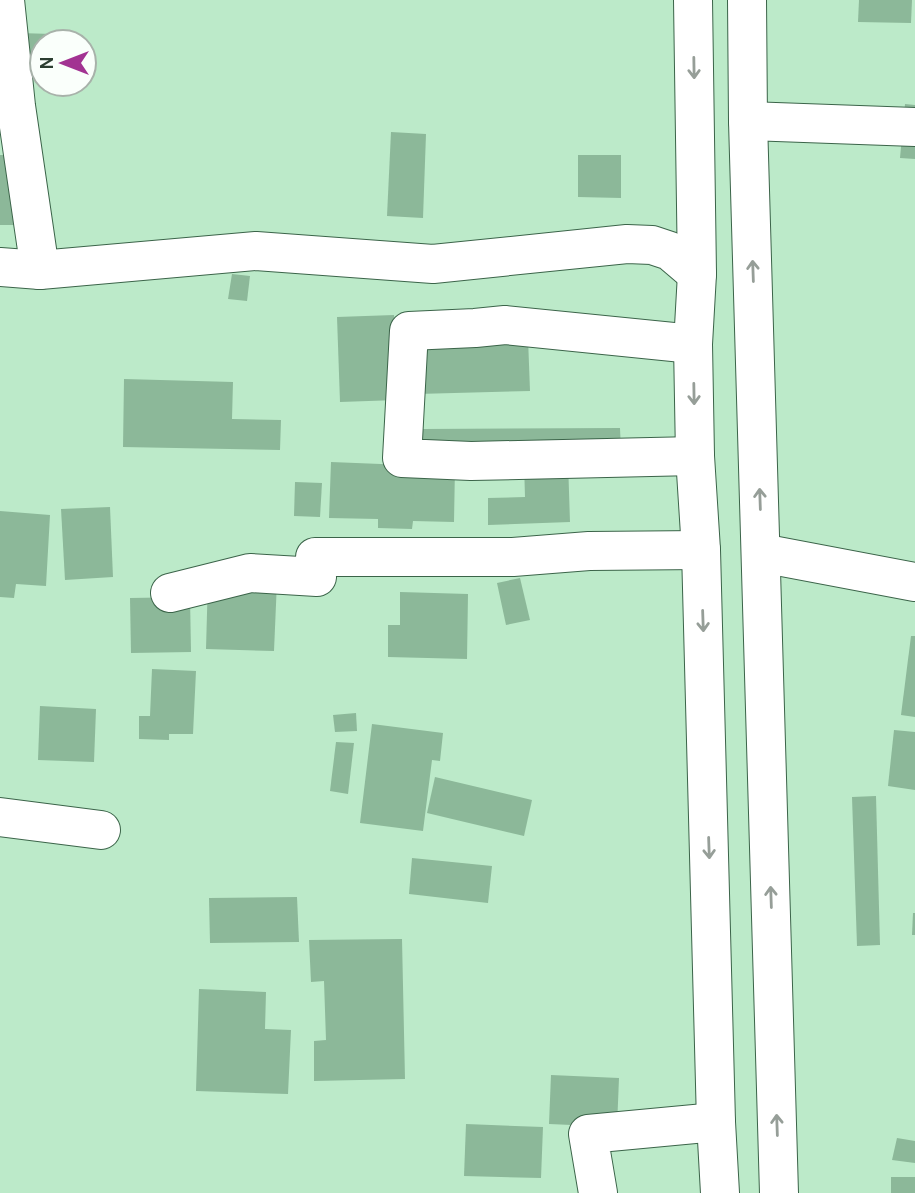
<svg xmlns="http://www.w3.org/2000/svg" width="915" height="1193" font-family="Karla,sans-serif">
<rect width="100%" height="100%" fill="#bceac9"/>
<g fill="#8cb899">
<polygon points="859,0 912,0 911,23 858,22"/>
<polygon points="19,33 52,34 52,42 42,42 42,67 17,65"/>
<polygon points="905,104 915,105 915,159 900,158"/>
<polygon points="391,132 426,134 423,218 387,216"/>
<polygon points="0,155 22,155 20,225 0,225"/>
<polygon points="578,155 621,155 621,198 578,197"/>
<polygon points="232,274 250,276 247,301 228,299"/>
<polygon points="394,315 397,400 340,402 337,317"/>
<polygon points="528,338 530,391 417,394 416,341"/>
<polygon points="124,379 233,382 232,419 281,420 280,450 123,447"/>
<polygon points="620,428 621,451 423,452 423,429"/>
<polygon points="568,461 570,522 488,525 488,498 525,497 524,463"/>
<polygon points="331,462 455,467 454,522 413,521 412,529 378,528 378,519 329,518"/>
<polygon points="295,482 322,483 320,517 294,516"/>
<polygon points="110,507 113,577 65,580 61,509"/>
<polygon points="0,511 50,515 46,586 16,584 14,598 0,597"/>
<polygon points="208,578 277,581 274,651 206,649"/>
<polygon points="520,578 530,620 506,625 497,583"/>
<polygon points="400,592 468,594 467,659 388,657 388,625 400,625"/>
<polygon points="190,597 191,652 131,653 130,598"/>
<polygon points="911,636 915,636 915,717 901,715"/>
<polygon points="152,669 196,671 193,734 169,734 169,740 139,739 139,716 150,716"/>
<polygon points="40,706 96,709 94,762 38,760"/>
<polygon points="356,713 357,731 335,732 333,715"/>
<polygon points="372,724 443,733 440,761 432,760 423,831 360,823"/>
<polygon points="894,730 915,732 915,790 888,786"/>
<polygon points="336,742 354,743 348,794 330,791"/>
<polygon points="435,777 532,800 524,836 427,813"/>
<polygon points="876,796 880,945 857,946 852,797"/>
<polygon points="412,858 492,866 488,903 409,894"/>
<polygon points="297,897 299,942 210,943 209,898"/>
<polygon points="913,913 915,913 915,935 912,935"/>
<polygon points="402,939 405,1079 314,1081 314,1041 326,1040 324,981 311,982 309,940"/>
<polygon points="199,989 266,992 265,1029 291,1030 288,1094 196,1091"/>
<polygon points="551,1075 619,1078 617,1127 549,1124"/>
<polygon points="466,1124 543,1127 541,1178 464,1176"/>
<polygon points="897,1138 915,1141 915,1163 892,1160"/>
<rect x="891" y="1177" width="24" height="16"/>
</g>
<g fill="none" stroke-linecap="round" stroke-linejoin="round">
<g stroke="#3b6449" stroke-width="40">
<g id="minor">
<polyline points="5,0 16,106 40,270"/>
<polyline points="748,121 915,127"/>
<polyline points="0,267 40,270 256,251 433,264 627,244 652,245 670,251 697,274"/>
<polyline points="693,344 505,325 475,328 409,331 402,458 471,461 695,456"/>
<polyline points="761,553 915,582"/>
<polyline points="315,557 513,557 589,551 701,550"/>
<polyline points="170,593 250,573 317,577"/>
<polyline points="0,817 101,830"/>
<polyline points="598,1193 588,1134 716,1122"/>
</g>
</g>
<g stroke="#3b6449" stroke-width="40">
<g id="highway">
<polyline points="693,0 697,274 693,344 695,456 701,550 716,1122 720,1193"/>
<polyline points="747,0 748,121 779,1193"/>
</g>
</g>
<use href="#minor" stroke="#fff" stroke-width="38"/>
<use href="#highway" stroke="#fff" stroke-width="38"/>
</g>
<defs><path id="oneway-shaft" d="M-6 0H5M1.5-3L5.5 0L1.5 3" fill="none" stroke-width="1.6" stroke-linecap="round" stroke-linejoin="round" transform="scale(1.75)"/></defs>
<g stroke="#969e98">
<use href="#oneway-shaft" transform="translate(694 68) rotate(89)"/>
<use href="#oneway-shaft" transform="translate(753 271) rotate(-92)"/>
<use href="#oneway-shaft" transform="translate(694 394) rotate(89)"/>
<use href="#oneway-shaft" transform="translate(760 499) rotate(-92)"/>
<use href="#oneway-shaft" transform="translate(703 621) rotate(88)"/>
<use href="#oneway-shaft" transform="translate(709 848) rotate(88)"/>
<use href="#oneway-shaft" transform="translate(771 897) rotate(-92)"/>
<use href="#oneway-shaft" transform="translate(777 1125) rotate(-92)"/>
</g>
<g transform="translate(63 63) rotate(270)"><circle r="33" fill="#fafffb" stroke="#a8b2aa" stroke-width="2"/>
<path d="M0-5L12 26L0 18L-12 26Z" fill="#a23392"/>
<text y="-10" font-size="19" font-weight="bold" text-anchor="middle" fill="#2c3e31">N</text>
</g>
</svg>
